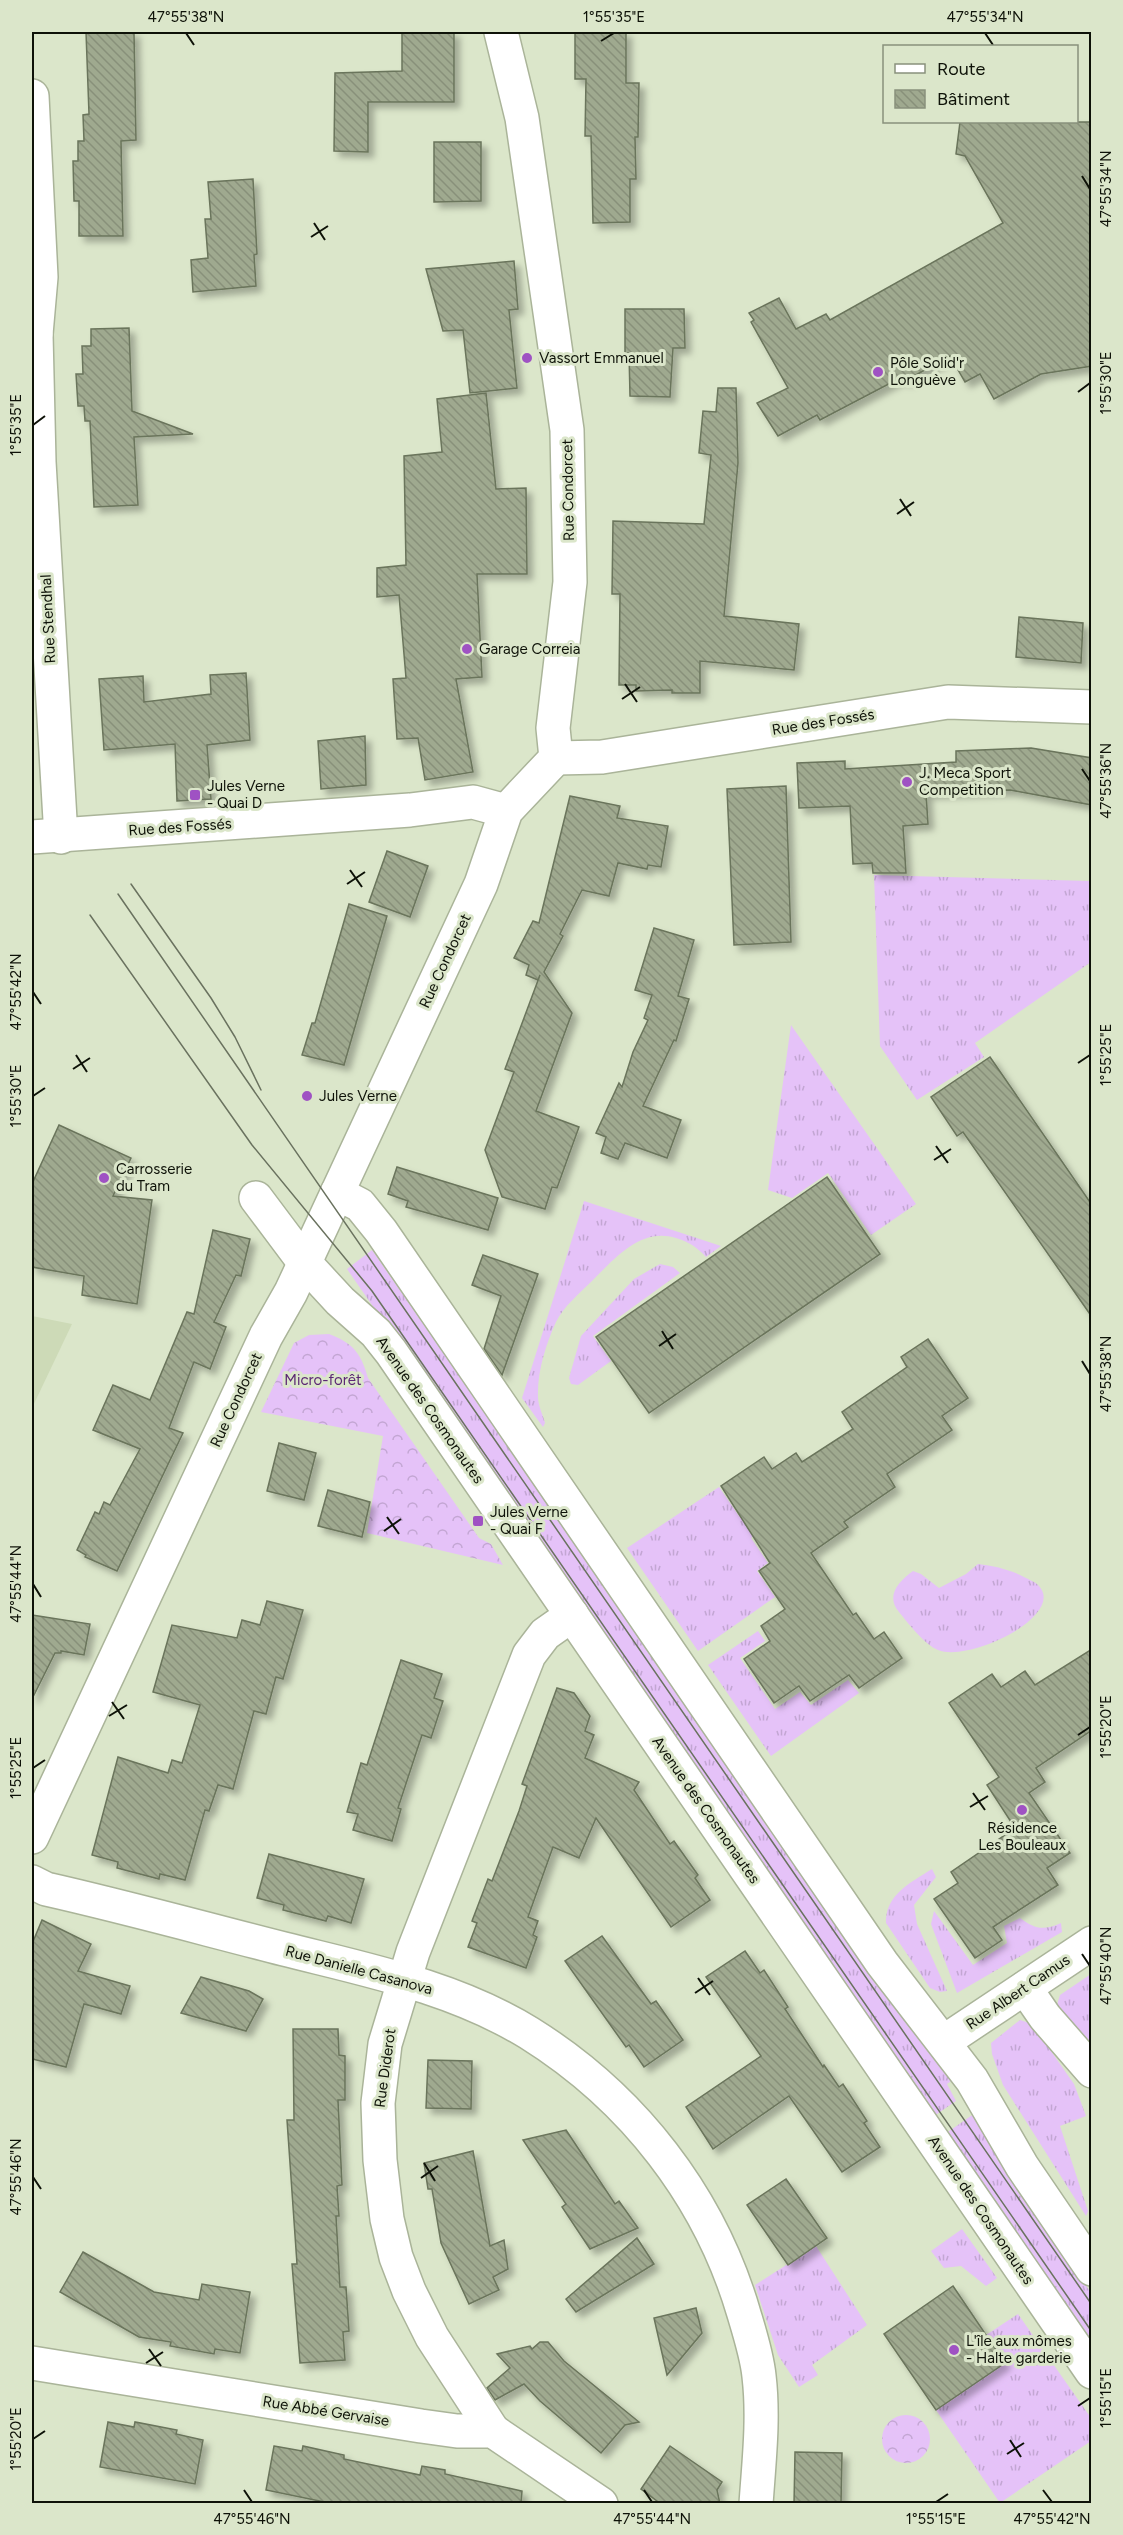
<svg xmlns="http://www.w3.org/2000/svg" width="1123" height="2535" font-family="Figtree,sans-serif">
<defs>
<pattern id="grass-tufts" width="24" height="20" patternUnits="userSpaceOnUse" patternTransform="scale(1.5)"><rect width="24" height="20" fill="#e5c2f8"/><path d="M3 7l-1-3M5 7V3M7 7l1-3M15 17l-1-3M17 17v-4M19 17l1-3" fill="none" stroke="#c3a6d3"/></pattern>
<pattern id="forest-crowns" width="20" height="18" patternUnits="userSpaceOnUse" patternTransform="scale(1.5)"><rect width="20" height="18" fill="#e5c2f8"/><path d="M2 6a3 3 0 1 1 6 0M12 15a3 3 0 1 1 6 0" fill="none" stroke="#c3a6d3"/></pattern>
<pattern id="building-back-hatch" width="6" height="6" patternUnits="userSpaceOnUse" patternTransform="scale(1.5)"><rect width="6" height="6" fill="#9fa98f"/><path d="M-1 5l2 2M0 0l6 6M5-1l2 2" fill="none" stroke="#88907a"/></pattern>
<filter id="shadow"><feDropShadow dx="5.5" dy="5.5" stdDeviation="3" flood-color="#0004"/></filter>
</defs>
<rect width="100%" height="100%" fill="#dbe6ca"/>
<polygon fill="#cddab7" points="32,1316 72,1324 32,1408"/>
<g fill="url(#grass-tufts)">
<polygon points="874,875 1091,881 1091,962 975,1043 984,1057 917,1100 880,1046"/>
<polygon points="791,1025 916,1204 871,1235 828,1173 792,1198 768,1190"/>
<path d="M584,1201L721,1246L706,1257C697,1247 689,1242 676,1238C641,1227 615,1258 592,1281C580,1293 563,1307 556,1322C546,1344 537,1372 538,1397C538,1406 543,1415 545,1423L543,1427L522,1398Z"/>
<polygon points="372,1250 901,2012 957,2077 947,2084 956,2101 934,2116 347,1269"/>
<polygon points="660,1264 673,1267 680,1273 593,1336 611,1361 578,1385 571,1384 569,1378 581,1336 634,1279"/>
<polygon points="719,1487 739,1516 751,1508 765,1528 751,1538 768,1563 757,1571 775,1597 698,1651 627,1548"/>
<path d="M978,1564C994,1566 1008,1569 1022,1576C1027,1579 1034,1581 1038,1585C1068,1614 971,1663 938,1650C925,1645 908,1623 899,1612C885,1596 899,1581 913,1571L921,1574L939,1588L966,1574Z"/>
<polygon points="758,1631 765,1641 740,1658 775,1709 800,1692 811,1705 848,1680 859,1693 771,1756 708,1665"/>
<path d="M932,1869L936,1877L914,1905L917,1924L947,1991L940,1992L930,1988L886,1923C885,1895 910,1883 932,1869Z"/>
<path d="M934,1911L973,1965L1007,1943L1004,1926L1020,1918C1035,1929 1043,1931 1061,1923L1062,1932L957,1993L931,1924Z"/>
<polygon points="1091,1974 1091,2059 1056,2008 1060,1995"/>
<polygon points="1020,2020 1032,2024 1074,2084 1086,2116 1060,2126 1088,2211 1086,2216 1003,2085 992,2054 991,2043"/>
<polygon points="978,2111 1010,2174 1091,2293 1091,2346 945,2134"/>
<polygon points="962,2229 997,2278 986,2286 961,2266 944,2268 931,2251"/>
<polygon points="816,2246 867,2325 812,2365 818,2375 799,2387 778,2355 755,2285"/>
<polygon points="1018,2314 1091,2418 1091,2441 1000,2503 936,2410 1005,2363 986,2335"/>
</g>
<g fill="url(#forest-crowns)">
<path d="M329,1334C353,1343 361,1353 368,1378L479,1538L491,1544L503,1565L367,1533L383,1436L261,1412L294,1343L309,1335Z"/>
<circle cx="906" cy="2439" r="24"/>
</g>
<g fill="url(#building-back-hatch)" stroke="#6a745b" stroke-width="1.5" filter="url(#shadow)">
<polygon points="86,32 134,32 136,140 121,141 123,236 79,236 79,201 74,201 73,161 78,161 78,141 84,141 83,115 89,114"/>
<polygon points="402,32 454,32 454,102 368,102 368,152 334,151 335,73 402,71"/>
<polygon points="575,32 626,32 626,83 639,83 638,137 635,137 636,179 630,179 630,222 593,223 591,136 585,136 586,79 575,79"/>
<polygon points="960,122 1092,122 1092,366 1041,374 994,399 980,374 965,382 950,356 905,381 902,377 820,420 817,415 778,436 757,403 788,388 751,322 754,320 749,313 779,298 796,329 826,314 830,320 1003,223 965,156 956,154"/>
<polygon points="434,142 481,142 481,201 434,202"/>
<polygon points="253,179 257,254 254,255 256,286 193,292 191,260 208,258 205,219 211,219 208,182"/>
<polygon points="514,261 518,309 509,310 517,388 470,393 463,330 443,331 426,269"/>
<polygon points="625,309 684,309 685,348 673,348 670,397 630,396 629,353 625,353"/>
<polygon points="129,328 132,411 193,434 134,437 138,505 94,507 90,421 85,421 84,406 78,406 76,374 83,374 82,346 91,346 91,329"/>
<polygon points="718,388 736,388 738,463 724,616 799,624 794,670 700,661 700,693 672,693 672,690 636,691 636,685 619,685 620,594 612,594 613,521 704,524 711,455 699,453 703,411 716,412"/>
<polygon points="486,393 496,489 526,488 527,574 477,574 482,677 456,679 473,772 425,780 418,738 397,739 393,679 406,678 399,595 377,597 377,568 406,565 404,456 442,452 437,399"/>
<polygon points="1019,617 1083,623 1081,663 1016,657"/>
<polygon points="246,673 250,740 207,745 211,799 177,801 175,744 104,750 99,679 143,676 144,702 211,694 210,675"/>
<polygon points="365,736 366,785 321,789 318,741"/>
<polygon points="1031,748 1092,758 1092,805 1010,790 926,793 928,824 903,826 906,873 873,873 872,863 853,864 850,806 799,808 797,763 845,761 845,769 956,762 956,751"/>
<polygon points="786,786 791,942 734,945 727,789"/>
<polygon points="570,796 620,806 617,818 668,826 661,867 648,865 647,869 618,863 609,896 582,890 560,934 563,936 544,972 572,1013 536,1111 579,1127 557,1188 552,1187 545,1209 502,1197 485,1150 514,1072 505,1069 540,975 538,980 526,975 529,965 514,958 533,921 539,923"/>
<polygon points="387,851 428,866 410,917 369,902"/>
<polygon points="349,904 387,916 344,1065 302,1055 312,1023 315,1023"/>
<polygon points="654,928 694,940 678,996 689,999 676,1041 674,1040 643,1106 681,1120 667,1158 625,1143 618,1159 601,1153 606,1137 596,1133 619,1083 622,1087 633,1052 648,1020 644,1018 652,995 635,990"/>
<polygon points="990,1057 1092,1205 1092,1317 963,1132 957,1136 931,1097"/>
<polygon points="59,1125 131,1158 113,1196 152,1200 137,1304 82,1295 84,1276 32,1267 32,1184"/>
<polygon points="397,1167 498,1198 488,1230 406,1207 408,1201 388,1194"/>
<polygon points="827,1177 880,1254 649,1413 596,1337"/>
<polygon points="213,1230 250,1239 241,1276 236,1275 214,1322 226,1327 210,1369 194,1362 169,1428 183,1433 117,1571 85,1557 86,1555 77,1550 95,1512 99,1514 104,1502 110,1505 140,1449 93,1430 113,1385 150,1400 187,1312 194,1314"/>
<polygon points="483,1255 538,1274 502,1375 484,1349 501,1296 472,1285"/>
<polygon points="928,1339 968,1398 942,1416 952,1430 887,1474 895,1487 844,1522 848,1527 811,1553 853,1615 856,1613 874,1639 884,1632 902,1658 859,1688 849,1675 810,1701 799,1686 774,1703 744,1659 770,1641 761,1626 785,1609 759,1571 770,1563 721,1486 764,1457 772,1469 796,1453 802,1462 853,1429 842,1412 907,1367 901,1357"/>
<polygon points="279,1443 316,1453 304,1500 267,1491"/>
<polygon points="328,1490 370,1502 362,1537 318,1526"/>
<polygon points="267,1601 303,1610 283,1679 276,1677 266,1714 254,1711 233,1789 218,1785 209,1811 205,1810 185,1880 160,1874 159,1879 117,1868 118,1862 92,1855 118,1757 168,1773 172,1760 182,1763 200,1705 153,1692 172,1625 237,1638 242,1620 260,1625"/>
<polygon points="32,1615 90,1624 84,1655 61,1651 61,1653 55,1653 32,1699"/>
<polygon points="1092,1649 1092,1730 1036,1768 1045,1782 1029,1793 1070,1853 1047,1868 1058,1885 993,1927 1002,1940 975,1958 934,1899 958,1883 951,1872 1015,1828 987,1785 999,1777 949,1703 992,1674 1001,1687 1025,1671 1035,1685"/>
<polygon points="401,1660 442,1674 434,1698 443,1701 431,1738 422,1735 398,1808 401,1809 392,1841 353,1830 358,1814 347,1812 361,1763 367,1765"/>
<polygon points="557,1688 574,1693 590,1716 585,1731 594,1735 585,1758 639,1782 634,1790 670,1844 674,1841 698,1875 695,1878 710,1900 671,1927 596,1818 579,1858 553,1847 528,1917 538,1921 533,1935 537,1937 526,1968 468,1947 477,1923 472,1921 488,1879 492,1881 519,1811 527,1786 522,1784"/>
<polygon points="269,1854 364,1879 351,1923 328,1916 326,1921 283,1910 284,1905 257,1898"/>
<polygon points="42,1920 91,1944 78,1971 130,1986 121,2014 84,2004 66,2067 32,2059 32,1944"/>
<polygon points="602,1936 651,2004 656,2001 683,2040 644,2067 629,2045 626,2047 565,1961"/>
<polygon points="745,1951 760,1973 764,1970 788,2007 785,2009 823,2067 824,2065 839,2087 843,2084 867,2121 864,2123 880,2147 842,2172 789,2096 713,2149 686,2107 761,2056 706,1977"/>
<polygon points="201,1977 249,1991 263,1999 246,2031 181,2013"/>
<polygon points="293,2029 338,2029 339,2055 345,2056 345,2100 338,2100 342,2185 337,2186 339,2216 336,2216 340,2287 346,2287 349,2331 343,2332 345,2360 300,2363 292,2264 297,2264 287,2120 294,2120"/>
<polygon points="428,2060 472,2061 471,2109 426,2108"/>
<polygon points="566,2130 615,2204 619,2201 638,2228 590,2249 562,2207 566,2204 523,2140"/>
<polygon points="473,2151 490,2246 504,2240 508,2269 493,2277 499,2290 469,2304 441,2243 432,2189 428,2189 424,2163"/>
<polygon points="786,2179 827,2238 788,2265 747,2205"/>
<polygon points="637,2238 654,2264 576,2312 566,2299"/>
<polygon points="83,2252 154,2292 199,2300 202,2284 250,2292 240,2353 215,2349 214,2354 170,2346 171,2342 139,2337 60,2292"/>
<polygon points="953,2286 1005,2363 936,2410 884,2334"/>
<polygon points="696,2308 702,2333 667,2375 654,2318"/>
<polygon points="540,2342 548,2342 564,2361 639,2422 625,2425 601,2453 540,2401 524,2384 495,2400 487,2388 510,2368 497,2354 530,2346 532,2349"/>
<polygon points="108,2422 134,2427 135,2422 177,2430 176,2434 203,2440 195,2484 100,2467"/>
<polygon points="274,2446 302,2451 303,2446 344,2455 344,2459 420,2475 422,2466 445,2470 445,2474 522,2491 521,2504 334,2504 266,2490"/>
<polygon points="670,2446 722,2482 717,2490 720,2504 661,2504 641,2489"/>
<polygon points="795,2452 842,2453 841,2504 794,2504"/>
</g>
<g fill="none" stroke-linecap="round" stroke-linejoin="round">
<g stroke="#aab499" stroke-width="36">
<g id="minor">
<polyline points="32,96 41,277 36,334"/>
<polyline points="32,334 36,334 39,462 61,837"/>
<polyline points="556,758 602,757 948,702 1092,707"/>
<polyline points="32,837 410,810 473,802 506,811"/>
<polyline points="337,1193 360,1205 381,1231 882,1963 972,2080 1022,2166 1092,2269"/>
<polyline points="256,1198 304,1262 340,1301 376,1333 391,1352 1092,2372"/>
<polyline points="32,1837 266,1336 291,1292 481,884 506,811 556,758 553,728 570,582 567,430 522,118 501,32"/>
<path d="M32,1882L46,1889C126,1907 205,1929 284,1949C367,1970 454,1987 529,2033C633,2098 710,2197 744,2314C750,2334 757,2356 759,2376C764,2418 759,2461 756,2504"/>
<polyline points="1025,1988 1045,2017 1092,2071"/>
<polyline points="945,2041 1092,1943"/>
<polyline points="32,2363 421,2426 457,2431 493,2431 601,2504"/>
<polyline points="493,2431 432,2337 409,2291 396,2257 387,2219 380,2160 378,2103 385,2044 413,1952 529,1655 545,1634 572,1615"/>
</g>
</g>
<use href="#minor" stroke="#fff" stroke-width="33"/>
<g stroke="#6a725f" stroke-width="1.5">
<polyline points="131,884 211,998 235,1037 261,1090"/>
<polyline points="118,894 1092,2305"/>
<polyline points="90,915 252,1145 372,1291 1092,2332"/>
</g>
</g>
<path fill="none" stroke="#0e1208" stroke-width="2" d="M186,33L194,45M985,33L993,45M601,41L614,33M1082,176L1090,189M314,223L325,240M311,237L328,226M1078,392L1090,383M33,425L45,416M900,499L911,516M897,514L914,502M625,684L637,702M622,699L640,687M1082,769L1090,781M350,870L362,887M347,884L365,872M33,992L41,1004M76,1055L87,1072M1078,1063L1090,1055M73,1069L90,1058M33,1096L45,1088M936,1146L948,1163M934,1160L951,1149M662,1331L673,1349M659,1346L676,1334M1082,1361L1090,1374M387,1517L399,1534M384,1531L401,1519M33,1584L41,1597M112,1702L124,1719M109,1716L127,1705M1078,1735L1090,1727M33,1768L45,1760M973,1793L985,1810M970,1807L988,1796M1082,1954L1090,1966M698,1978L710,1995M695,1993L713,1981M424,2163L435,2181M33,2177L41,2189M421,2178L438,2166M149,2349L161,2366M146,2363L163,2352M1078,2406L1090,2398M33,2439L45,2431M1010,2440L1021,2457M1007,2454L1024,2443M244,2490L252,2502M644,2490L652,2502M1043,2490L1052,2502M936,2502L948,2494"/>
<g fill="#9f52c3" stroke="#dbe6ca" stroke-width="2">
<circle cx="527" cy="358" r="6"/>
<circle cx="878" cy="372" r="6"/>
<circle cx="467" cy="649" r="6"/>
<circle cx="907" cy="782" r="6"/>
<rect x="189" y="789" width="12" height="12" rx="3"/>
<circle cx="307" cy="1096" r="6"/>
<circle cx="104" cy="1178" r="6"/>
<rect x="472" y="1515" width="12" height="12" rx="3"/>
<circle cx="1022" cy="1810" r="6"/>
<circle cx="954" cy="2350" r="6"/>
</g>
<g text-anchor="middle" stroke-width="6" stroke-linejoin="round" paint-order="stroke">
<g font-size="15" fill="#0e1208" stroke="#dbe6ca" text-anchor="start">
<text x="539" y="363">Vassort Emmanuel</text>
<text x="890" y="368">Pôle Solid'r<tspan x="890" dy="17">Longuève</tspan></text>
<text x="479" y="654">Garage Correia</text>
<text x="919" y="778">J. Meca Sport<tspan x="919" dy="17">Competition</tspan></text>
<text x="207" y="791">Jules Verne<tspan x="207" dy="17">- Quai D</tspan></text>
<text x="319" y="1101">Jules Verne</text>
<text x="116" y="1174">Carrosserie<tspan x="116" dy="17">du Tram</tspan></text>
<text x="490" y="1517">Jules Verne<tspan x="490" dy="17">- Quai F</tspan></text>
<text x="1022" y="1833" text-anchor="middle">Résidence<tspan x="1022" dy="17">Les Bouleaux</tspan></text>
<text x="966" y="2346">L'île aux mômes<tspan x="966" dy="17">- Halte garderie</tspan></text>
</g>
<g font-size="15" fill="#0e1208" stroke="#dbe6ca">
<text transform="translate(568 490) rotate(-91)" y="5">Rue Condorcet</text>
<text transform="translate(48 619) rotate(-93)" y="5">Rue Stendhal</text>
<text transform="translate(823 722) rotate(-9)" y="5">Rue des Fossés</text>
<text transform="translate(180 827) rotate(-4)" y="5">Rue des Fossés</text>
<text transform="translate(445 961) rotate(-65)" y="5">Rue Condorcet</text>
<text transform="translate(236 1400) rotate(-65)" y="5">Rue Condorcet</text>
<text transform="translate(430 1410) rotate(55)" y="5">Avenue des Cosmonautes</text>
<text transform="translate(706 1810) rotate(55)" y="5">Avenue des Cosmonautes</text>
<text transform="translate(359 1970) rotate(15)" y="5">Rue Danielle Casanova</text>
<text transform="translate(1018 1992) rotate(-34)" y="5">Rue Albert Camus</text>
<text transform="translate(385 2068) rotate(-82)" y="5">Rue Diderot</text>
<text transform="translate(981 2210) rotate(56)" y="5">Avenue des Cosmonautes</text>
<text transform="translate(326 2411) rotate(9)" y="5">Rue Abbé Gervaise</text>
</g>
<g font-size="15" fill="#5c2774" stroke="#dbe6ca">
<text x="323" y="1385">Micro-forêt</text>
</g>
</g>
<rect width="1123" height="2535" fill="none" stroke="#dbe6ca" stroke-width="66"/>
<rect x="883" y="45" width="195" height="78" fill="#dbe6ca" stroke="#89917c" stroke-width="1.5"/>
<rect x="895" y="64" width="30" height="9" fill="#ffffff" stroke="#89917c" stroke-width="1.5"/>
<text x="937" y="75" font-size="18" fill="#0e1208">Route</text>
<rect x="895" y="90" width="30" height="18" fill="url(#building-back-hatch)" stroke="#89917c" stroke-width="1.5"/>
<text x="937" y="105" font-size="18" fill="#0e1208">Bâtiment</text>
<rect x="33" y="33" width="1057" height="2469" fill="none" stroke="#0e1208" stroke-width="2"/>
<g font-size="15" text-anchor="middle" fill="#0e1208">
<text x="186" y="22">47°55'38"N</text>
<text x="614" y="22">1°55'35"E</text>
<text x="985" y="22">47°55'34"N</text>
<text transform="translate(1106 189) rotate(-90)" y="5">47°55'34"N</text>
<text transform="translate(1106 383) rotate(-90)" y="5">1°55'30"E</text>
<text transform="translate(16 425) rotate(-90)" y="5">1°55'35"E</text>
<text transform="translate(1106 781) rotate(-90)" y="5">47°55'36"N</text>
<text transform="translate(16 992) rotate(-90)" y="5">47°55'42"N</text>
<text transform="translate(1106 1055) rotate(-90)" y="5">1°55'25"E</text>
<text transform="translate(16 1096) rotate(-90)" y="5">1°55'30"E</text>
<text transform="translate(1106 1374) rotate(-90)" y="5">47°55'38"N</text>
<text transform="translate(16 1584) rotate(-90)" y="5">47°55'44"N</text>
<text transform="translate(1106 1727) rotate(-90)" y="5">1°55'20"E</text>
<text transform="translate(16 1768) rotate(-90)" y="5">1°55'25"E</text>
<text transform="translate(1106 1966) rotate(-90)" y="5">47°55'40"N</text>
<text transform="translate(16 2177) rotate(-90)" y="5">47°55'46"N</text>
<text transform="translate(1106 2398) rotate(-90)" y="5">1°55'15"E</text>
<text transform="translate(16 2439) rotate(-90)" y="5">1°55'20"E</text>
<text x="252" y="2524">47°55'46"N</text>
<text x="652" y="2524">47°55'44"N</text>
<text x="936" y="2524">1°55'15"E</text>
<text x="1052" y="2524">47°55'42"N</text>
</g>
</svg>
